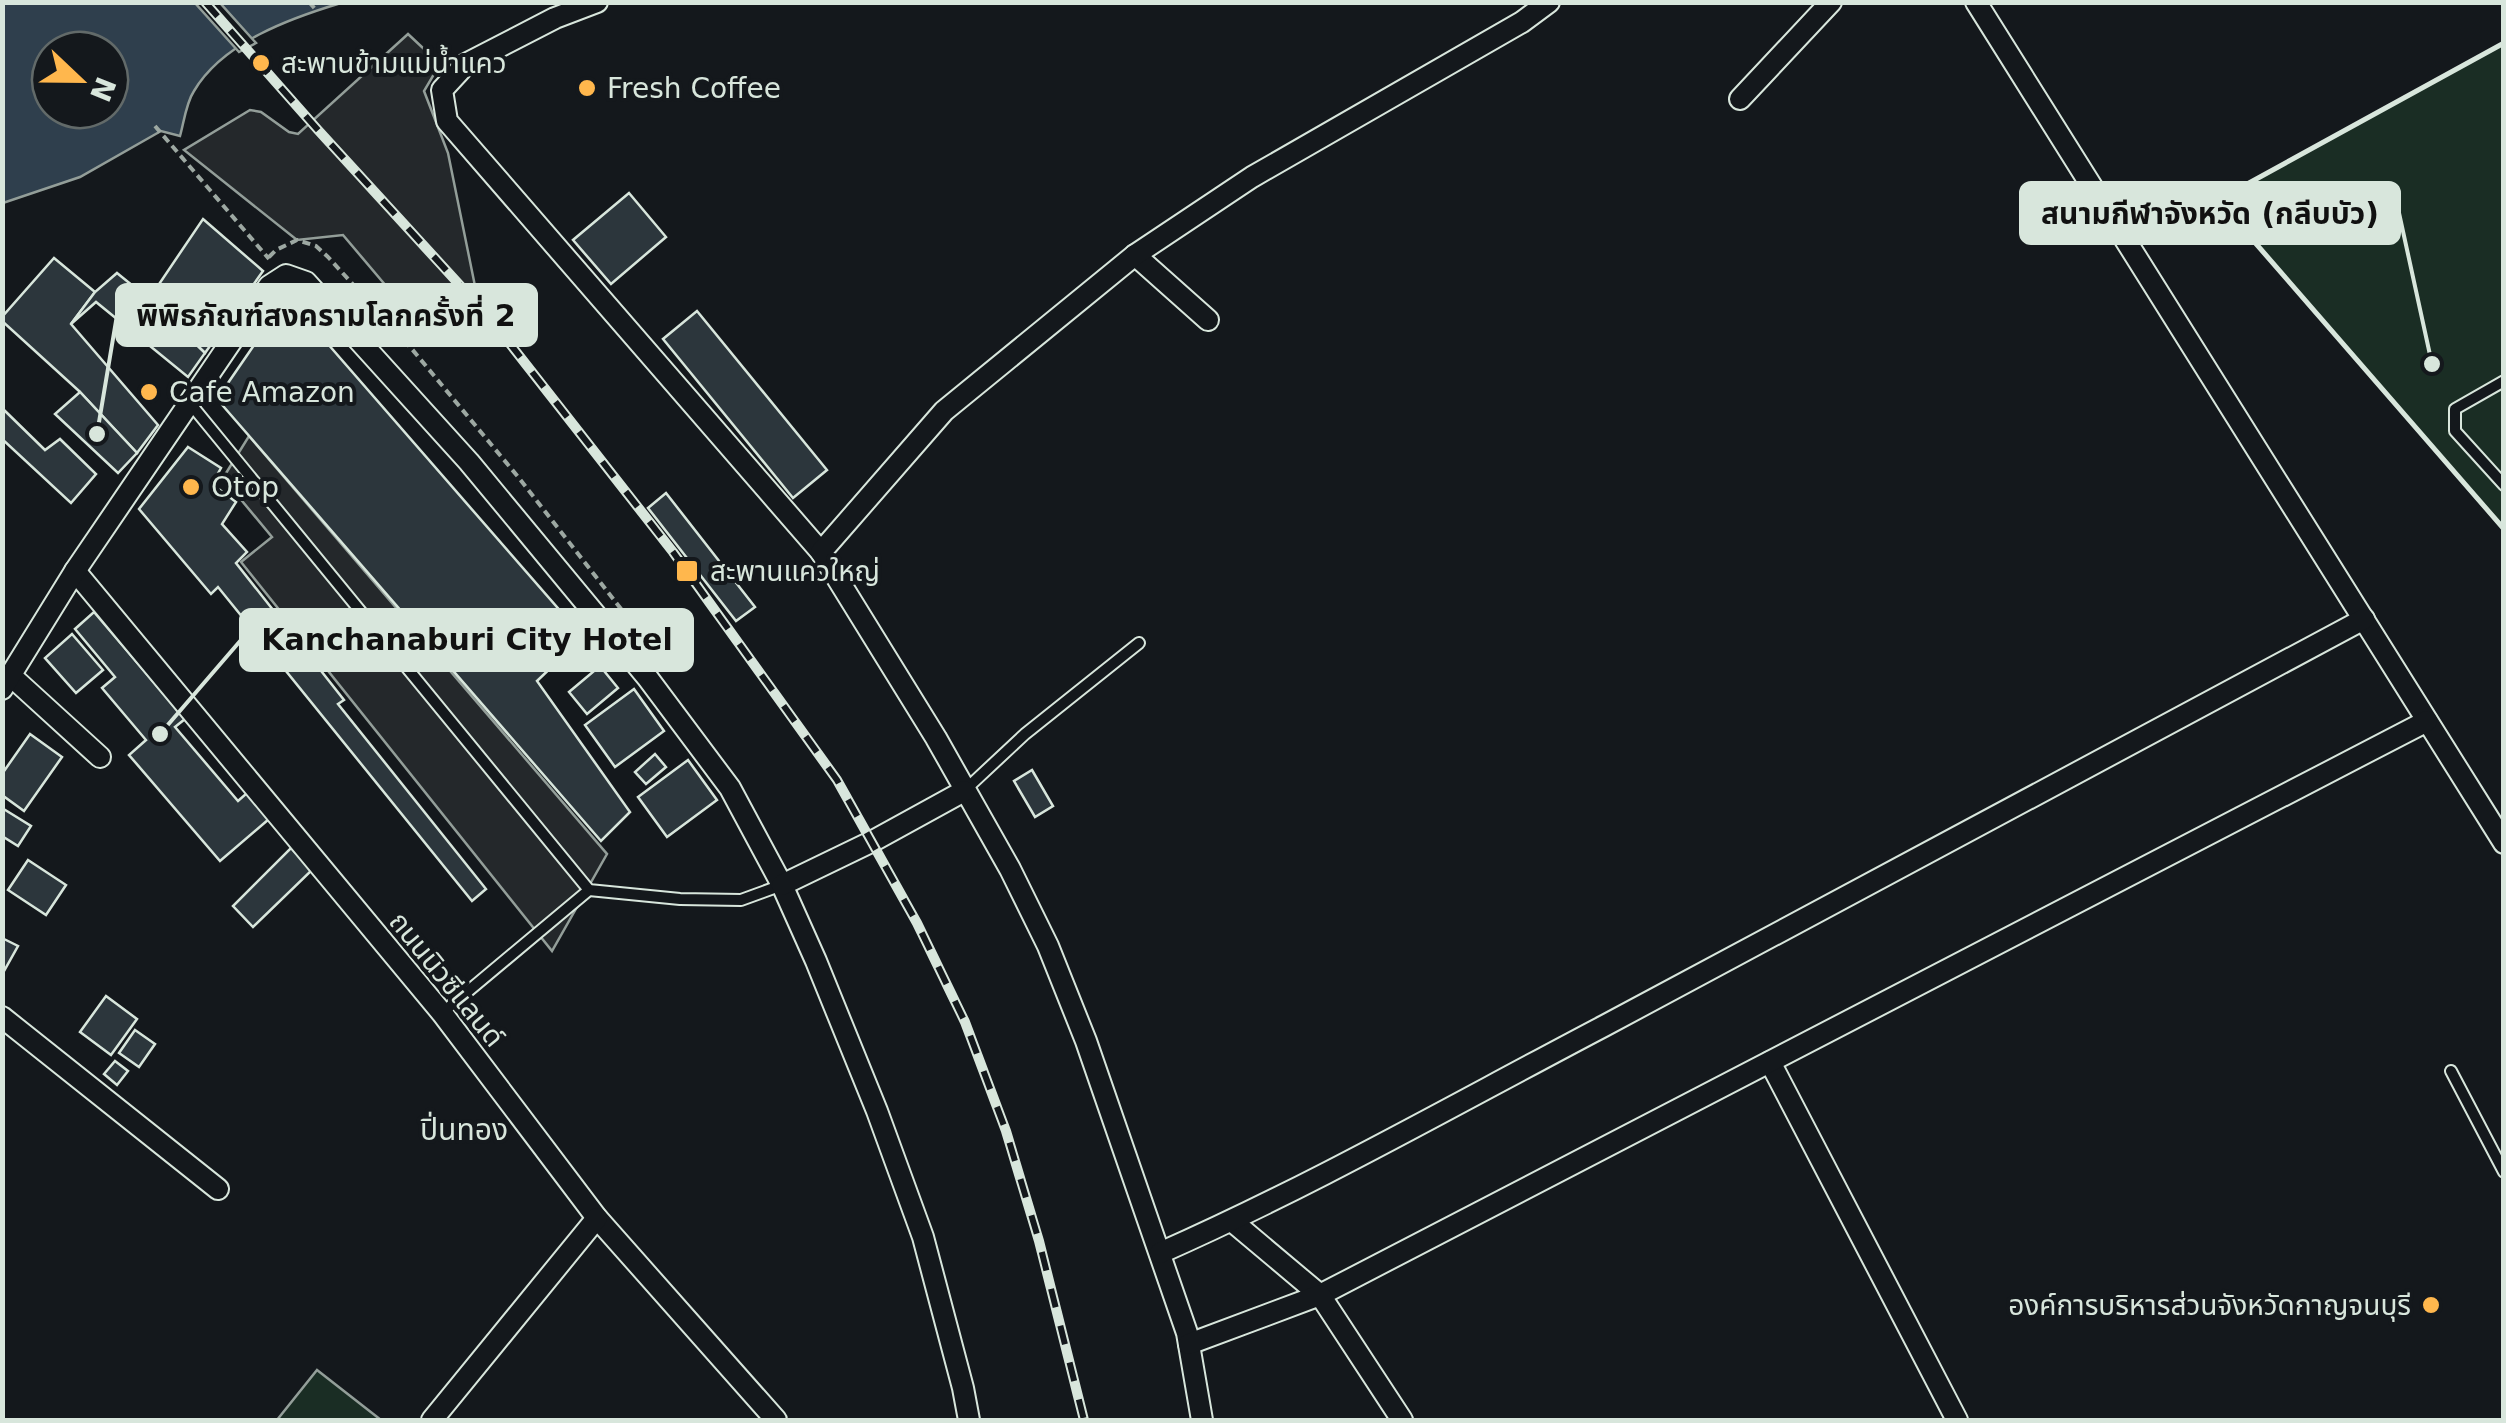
<svg xmlns="http://www.w3.org/2000/svg" width="2506" height="1423" font-family="'DejaVu Sans','Noto Sans Thai',sans-serif">
<rect width="100%" height="100%" fill="#14181c"/>
<g fill="#1a2d24" stroke="#939e99" stroke-width="2.5">
<polygon points="2503,43 2503,529 2218,200"/>
<polygon points="317,1370 381,1420 277,1420"/>
</g>
<g fill="#24282b" stroke="#939e99" stroke-width="2.5">
<polygon points="408,34 440,64 424,91 448,153 475,286 425,332 343,235 297,240 184,150 250,110 261,112 289,132 298,134"/>
<polygon points="249,436 607,854 552,951 241,562 272,537 223,478"/>
</g>
<path fill="#2f3f4d" stroke="#939e99" stroke-width="2.5" fill-rule="evenodd" d="M2,3H341C291,18 223,42 194,91C186,103 184,122 180,136L161,131L80,177L3,203ZM50,50H110V110H50Z"/>
<polygon fill="#14181c" stroke="#939e99" stroke-width="2.5" points="195,3 220,3 256,43 239,52"/>
<g fill="#2c363c" stroke="#d8e6dc" stroke-width="2.5">
<polygon points="629,193 666,237 611,284 573,240"/>
<polygon points="203,219 263,271 205,353 149,299"/>
<polygon points="54,258 95,292 71,324 158,425 137,453 79,391 2,321 2,317"/>
<polygon points="117,273 149,299 205,353 188,377 96,302 71,324 95,292"/>
<polygon points="287,297 583,637 537,681 630,812 601,841 217,399"/>
<polygon points="697,311 827,470 793,498 663,339"/>
<polygon points="80,392 137,453 118,473 55,414"/>
<polygon points="2,408 45,450 60,439 96,474 71,503 2,439"/>
<polygon points="188,447 221,468 212,484 236,502 222,524 247,552 236,563 344,700 338,704 486,889 472,901 218,587 211,594 139,509"/>
<polygon points="666,493 755,607 736,621 648,508"/>
<polygon points="94,612 185,719 175,727 238,801 247,793 269,819 220,861 129,755 146,740 102,688 115,677 75,629"/>
<polygon points="72,634 103,670 76,693 45,658"/>
<polygon points="600,666 618,688 587,714 569,692"/>
<polygon points="634,689 664,731 615,767 585,725"/>
<polygon points="30,734 62,757 24,811 2,795 2,774"/>
<polygon points="655,754 666,767 646,784 635,772"/>
<polygon points="688,760 717,800 667,837 638,797"/>
<polygon points="1032,770 1053,806 1035,817 1014,781"/>
<polygon points="2,808 31,826 18,846 2,836"/>
<polygon points="291,848 312,870 253,927 233,906"/>
<polygon points="28,860 66,885 46,915 8,890"/>
<polygon points="2,938 18,946 4,971 2,970"/>
<polygon points="106,996 137,1019 111,1055 80,1032"/>
<polygon points="135,1030 155,1044 139,1067 119,1053"/>
<polygon points="115,1061 128,1071 117,1085 104,1074"/>
</g>
<g fill="none" stroke-linecap="round" stroke-linejoin="round">
<g stroke="#d8e6dc" stroke-width="14">
<g id="lane">
<polyline points="2504,381 2455,409 2455,431 2504,485"/>
<polyline points="189,402 589,890 680,899 741,900 782,885"/>
<polyline points="964,791 1025,734 1139,643"/>
<polyline points="442,1013 589,890"/>
<polyline points="2451,1071 2504,1172"/>
</g>
</g>
<g stroke="#d8e6dc" stroke-width="24">
<g id="street">
<polyline points="597,2 555,18 466,64 442,90 447,121 821,552 936,738 1010,869 1048,946 1086,1041 1187,1333 1202,1420"/>
<polyline points="1976,2 2504,843"/>
<polyline points="1740,99 1831,2"/>
<polyline points="1135,255 1208,320"/>
<polyline points="821,552 944,411 1135,255 1252,177 1522,22 1549,2"/>
<polyline points="75,571 442,1013 597,1218 776,1420"/>
<polyline points="10,675 100,757"/>
<polyline points="2,689 75,571 269,286 286,275 306,282 469,462 647,677 730,788 782,885 816,961 877,1111 923,1237 963,1388 969,1420"/>
<polyline points="782,885 873,841 964,791"/>
<polyline points="2,1017 218,1189"/>
<polyline points="1770,1062 1957,1420"/>
<polyline points="1232,1221 1320,1295 2427,721"/>
<path d="M1160,1253C1312,1186 1457,1103 1604,1026C1858,892 2111,756 2364,619"/>
<polyline points="1189,1344 1320,1295 1402,1420"/>
<polyline points="432,1420 597,1218"/>
</g>
</g>
<g stroke="#9da8a2" stroke-width="4" stroke-dasharray="8 5" stroke-linecap="butt">
<polyline points="309,2 316,10"/>
<polyline points="155,126 269,259"/>
<polyline points="269,257 276,250 297,240 316,246 328,257 411,348 519,478 635,627"/>
</g>
<use href="#lane" stroke="#14181c" stroke-width="10"/>
<use href="#street" stroke="#14181c" stroke-width="20"/>
<g stroke="#d8e6dc" stroke-width="10">
<polyline id="rail" points="205,2 318,130 489,317 673,552 837,780 917,923 965,1022 1006,1131 1039,1241 1084,1420"/>
</g>
<use href="#rail" stroke="#14181c" stroke-width="6" stroke-dasharray="19" stroke-linecap="butt"/>
<polyline stroke="#d8e6dc" stroke-width="5" points="2504,43 2218,200 2504,529"/>
</g>
<g fill="#ffb74d" stroke="#14181c" stroke-width="4">
<circle cx="261" cy="63" r="10"/>
<circle cx="587" cy="88" r="10"/>
<circle cx="149" cy="392" r="10"/>
<circle cx="191" cy="487" r="10"/>
<rect x="675" y="559" width="24" height="24" rx="5"/>
<circle cx="2431" cy="1305" r="10"/>
</g>
<g text-anchor="middle" stroke-width="8" stroke-linejoin="round" paint-order="stroke">
<g font-size="28" fill="#d8e6dc" stroke="#14181c" text-anchor="start">
<text x="281" y="73">สะพานข้ามแม่น้ำแคว</text>
<text x="607" y="98">Fresh Coffee</text>
<text x="169" y="402">Cafe Amazon</text>
<text x="211" y="497">Otop</text>
<text x="710" y="581">สะพานแควใหญ่</text>
<text x="2411" y="1315" text-anchor="end">องค์การบริหารส่วนจังหวัดกาญจนบุรี</text>
</g>
<g font-size="28" fill="#d8e6dc" stroke="#14181c">
<text transform="translate(447 979) rotate(51)" y="10">ถนนนิวซีแลนด์</text>
</g>
<g font-size="30" fill="#d8e6dc" stroke="#14181c">
<text x="464" y="1140">ปิ่นทอง</text>
</g>
</g>
<path fill="none" stroke="#d8e6dc" stroke-width="4" d="M2432 364L2399 213M97 434L117 315M160 734L241 640"/>
<g fill="#d8e6dc" stroke="#14181c" stroke-width="4">
<circle cx="2432" cy="364" r="10"/>
<circle cx="97" cy="434" r="10"/>
<circle cx="160" cy="734" r="10"/>
</g>
<g fill="#d8e6dc" stroke="#d8e6dc" stroke-width="4">
<rect x="2021" y="183" width="378" height="60" rx="10"/>
<rect x="117" y="285" width="419" height="60" rx="10"/>
<rect x="241" y="610" width="451" height="60" rx="10"/>
</g>
<g font-size="30" text-anchor="middle" font-weight="bold" fill="#111">
<text x="2210" y="224">สนามกีฬาจังหวัด (กลีบบัว)</text>
<text x="326" y="326">พิพิธภัณฑ์สงครามโลกครั้งที่ 2</text>
<text x="467" y="650">Kanchanaburi City Hotel</text>
</g>
<rect width="2506" height="1423" fill="none" stroke="#d8e6dc" stroke-width="10"/>
<g transform="translate(80 80) rotate(112)"><circle r="48" fill="#14181c" stroke="#626a69" stroke-width="2.5"/>
<path d="M0-8L18 38L0 25L-18 38Z" fill="#ffb74d"/>
<text y="-15" font-size="28" font-weight="bold" text-anchor="middle" fill="#d8e6dc">N</text>
</g>
</svg>
